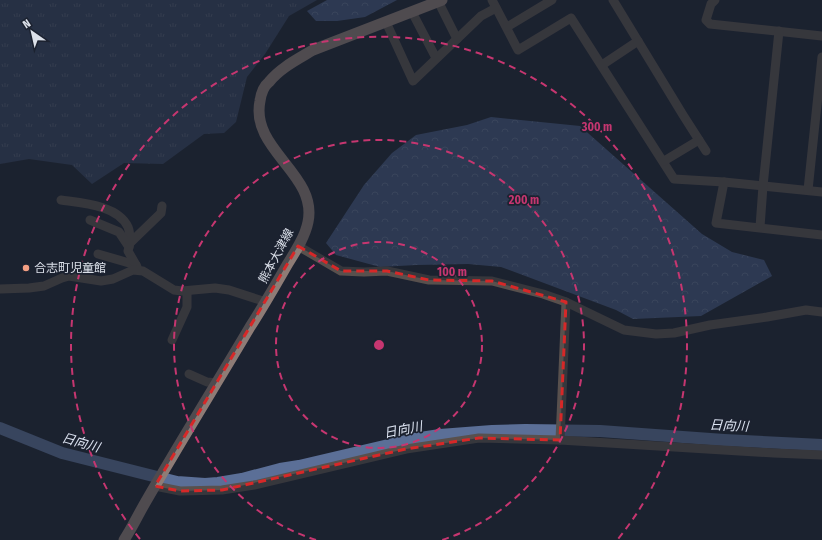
<svg xmlns="http://www.w3.org/2000/svg" width="822" height="540" font-family="'Fira Sans Condensed','Noto Sans JP',sans-serif">
<defs>
<pattern id="grass-tufts" width="24" height="20" patternUnits="userSpaceOnUse"><rect width="24" height="20" fill="#34415d"/><path d="M3 7l-1-3M5 7V3M7 7l1-3M15 17l-1-3M17 17v-4M19 17l1-3" fill="none" stroke="#515c74"/></pattern>
<pattern id="forest-crowns" width="20" height="18" patternUnits="userSpaceOnUse"><rect width="20" height="18" fill="#43567d"/><path d="M2 6a3 3 0 1 1 6 0M12 15a3 3 0 1 1 6 0" fill="none" stroke="#5e6e90"/></pattern>
</defs>
<rect width="100%" height="100%" fill="#1c2230"/>
<polygon fill="url(#grass-tufts)" points="0,0 317,0 289,16 265,54 247,77 236,122 224,133 204,134 163,164 124,163 92,184 72,165 29,159 0,164"/>
<g fill="url(#forest-crowns)">
<polygon points="327,0 397,0 365,17 337,21 316,21 307,11"/>
<polygon points="491,117 580,126 702,234 732,252 764,260 772,276 701,316 633,319 616,310 501,267 468,264 416,265 380,267 336,255 326,243 364,185 392,153 416,135 467,125"/>
</g>
<g fill="none" stroke-linecap="round" stroke-linejoin="round">
<polyline stroke="#5b6f97" stroke-width="12" points="0,428 62,453 177,482 205,484 218,483 242,479 280,469 299,466 414,439 440,435 492,431 525,430 600,431 724,440 822,445"/>
<g stroke="#58504d" stroke-width="9">
<polyline points="492,0 518,50 571,18 674,179 724,182 822,192"/>
<polyline points="613,0 683,115 706,151"/>
<polyline points="715,0 711,4 706,20 710,24 822,36"/>
<polyline points="438,1 457,39"/>
<polyline points="412,12 436,58"/>
<polyline points="386,22 413,81 481,16 496,8"/>
<polyline points="507,27 552,0"/>
<polyline points="602,65 638,41"/>
<polyline points="664,161 699,140"/>
<polyline points="724,182 716,223 822,235"/>
<polyline points="808,190 822,57"/>
<path d="M61,200C82,203 118,205 128,227C130,232 130,238 130,243"/>
<polyline points="90,220 119,232 129,247"/>
<polyline points="760,227 763,186 779,31"/>
<polyline points="298,246 341,271 364,272 387,271 429,280 492,281 543,294 566,302 624,330 656,334 674,333 710,325 767,317 806,310 822,312"/>
<polyline points="98,254 136,265 137,267"/>
<polyline points="136,265 128,251 130,243 161,213 162,206"/>
<polyline points="0,289 29,288 44,286 62,278 69,276 101,281 113,279 133,270 143,271 174,290 182,291 215,288 229,290 266,302"/>
<polyline points="172,340 187,307 187,291"/>
<polyline points="189,374 207,382 217,383"/>
<polyline points="560,440 566,302"/>
<polyline points="155,486 180,491 222,490 254,485 406,449 479,438 560,440 774,453 822,455"/>
</g>
<path stroke="#8e7c76" stroke-width="11" d="M124,540C132,528 138,515 145,503C179,444 215,386 250,327C263,307 275,286 287,265C295,252 305,237 308,222C318,174 250,150 260,101C261,94 264,86 269,82C280,68 298,59 313,50L442,0"/>
</g>
<path d="M0 0H822V540H0ZM298,246L341,271H387L429,280L492,281L566,302L560,440L479,438L406,449L222,490L180,491L155,486Z" fill="#1c2230" fill-opacity=".55" fill-rule="evenodd"/>
<path fill="none" stroke="#d62828" stroke-width="3" stroke-dasharray="8 5" stroke-linejoin="round" d="M298,246L341,271H387L429,280L492,281L566,302L560,440L479,438L406,449L222,490L180,491L155,486Z"/>
<g fill="none" stroke="#c63670" stroke-width="2" stroke-dasharray="7 5">
<circle cx="379" cy="345" r="103"/>
<path d="M316 540A205 205 0 1 1 442 540"/>
<path d="M140 539A308 308 0 1 1 618 539"/>
</g>
<circle fill="#f39f83" stroke="#1c2230" stroke-width="1.5" cx="26" cy="268" r="4"/>
<g text-anchor="middle" stroke-width="3.5" stroke-linejoin="round" paint-order="stroke">
<g font-size="12" fill="#dce1ea" stroke="#1c2230">
<text transform="translate(276 256) rotate(-62)" y="4">熊本大津線</text>
</g>
<g font-size="12" fill="#dce1ea" stroke="#1c2230" text-anchor="start">
<text x="34" y="272">合志町児童館</text>
</g>
<g font-size="13" font-style="italic" fill="#dde4f2" stroke="#1c2230">
<text transform="translate(729 425) rotate(3)" y="5">日向川</text>
<text transform="translate(403 429) rotate(-11)" y="5">日向川</text>
<text transform="translate(81 442) rotate(16)" y="5">日向川</text>
</g>
</g>
<circle cx="379" cy="345" r="6" fill="#c63670" stroke="#1c2230" stroke-width="2"/>
<g font-size="12" text-anchor="middle" font-weight="bold" fill="#c63670" stroke="#1c2230" stroke-width="3.5" stroke-linejoin="round" paint-order="stroke">
<text x="597" y="131">300 m</text>
<text x="524" y="204">200 m</text>
<text x="452" y="276">100 m</text>
</g>
<g transform="translate(32 32) rotate(326)" stroke="#1c2230" stroke-width="3" paint-order="stroke">
<path d="M0-3L7 15L0 10L-7 15Z" fill="#dce1ea"/>
<text y="-6" font-size="11" font-weight="bold" text-anchor="middle" fill="#dce1ea">N</text>
</g>
</svg>
